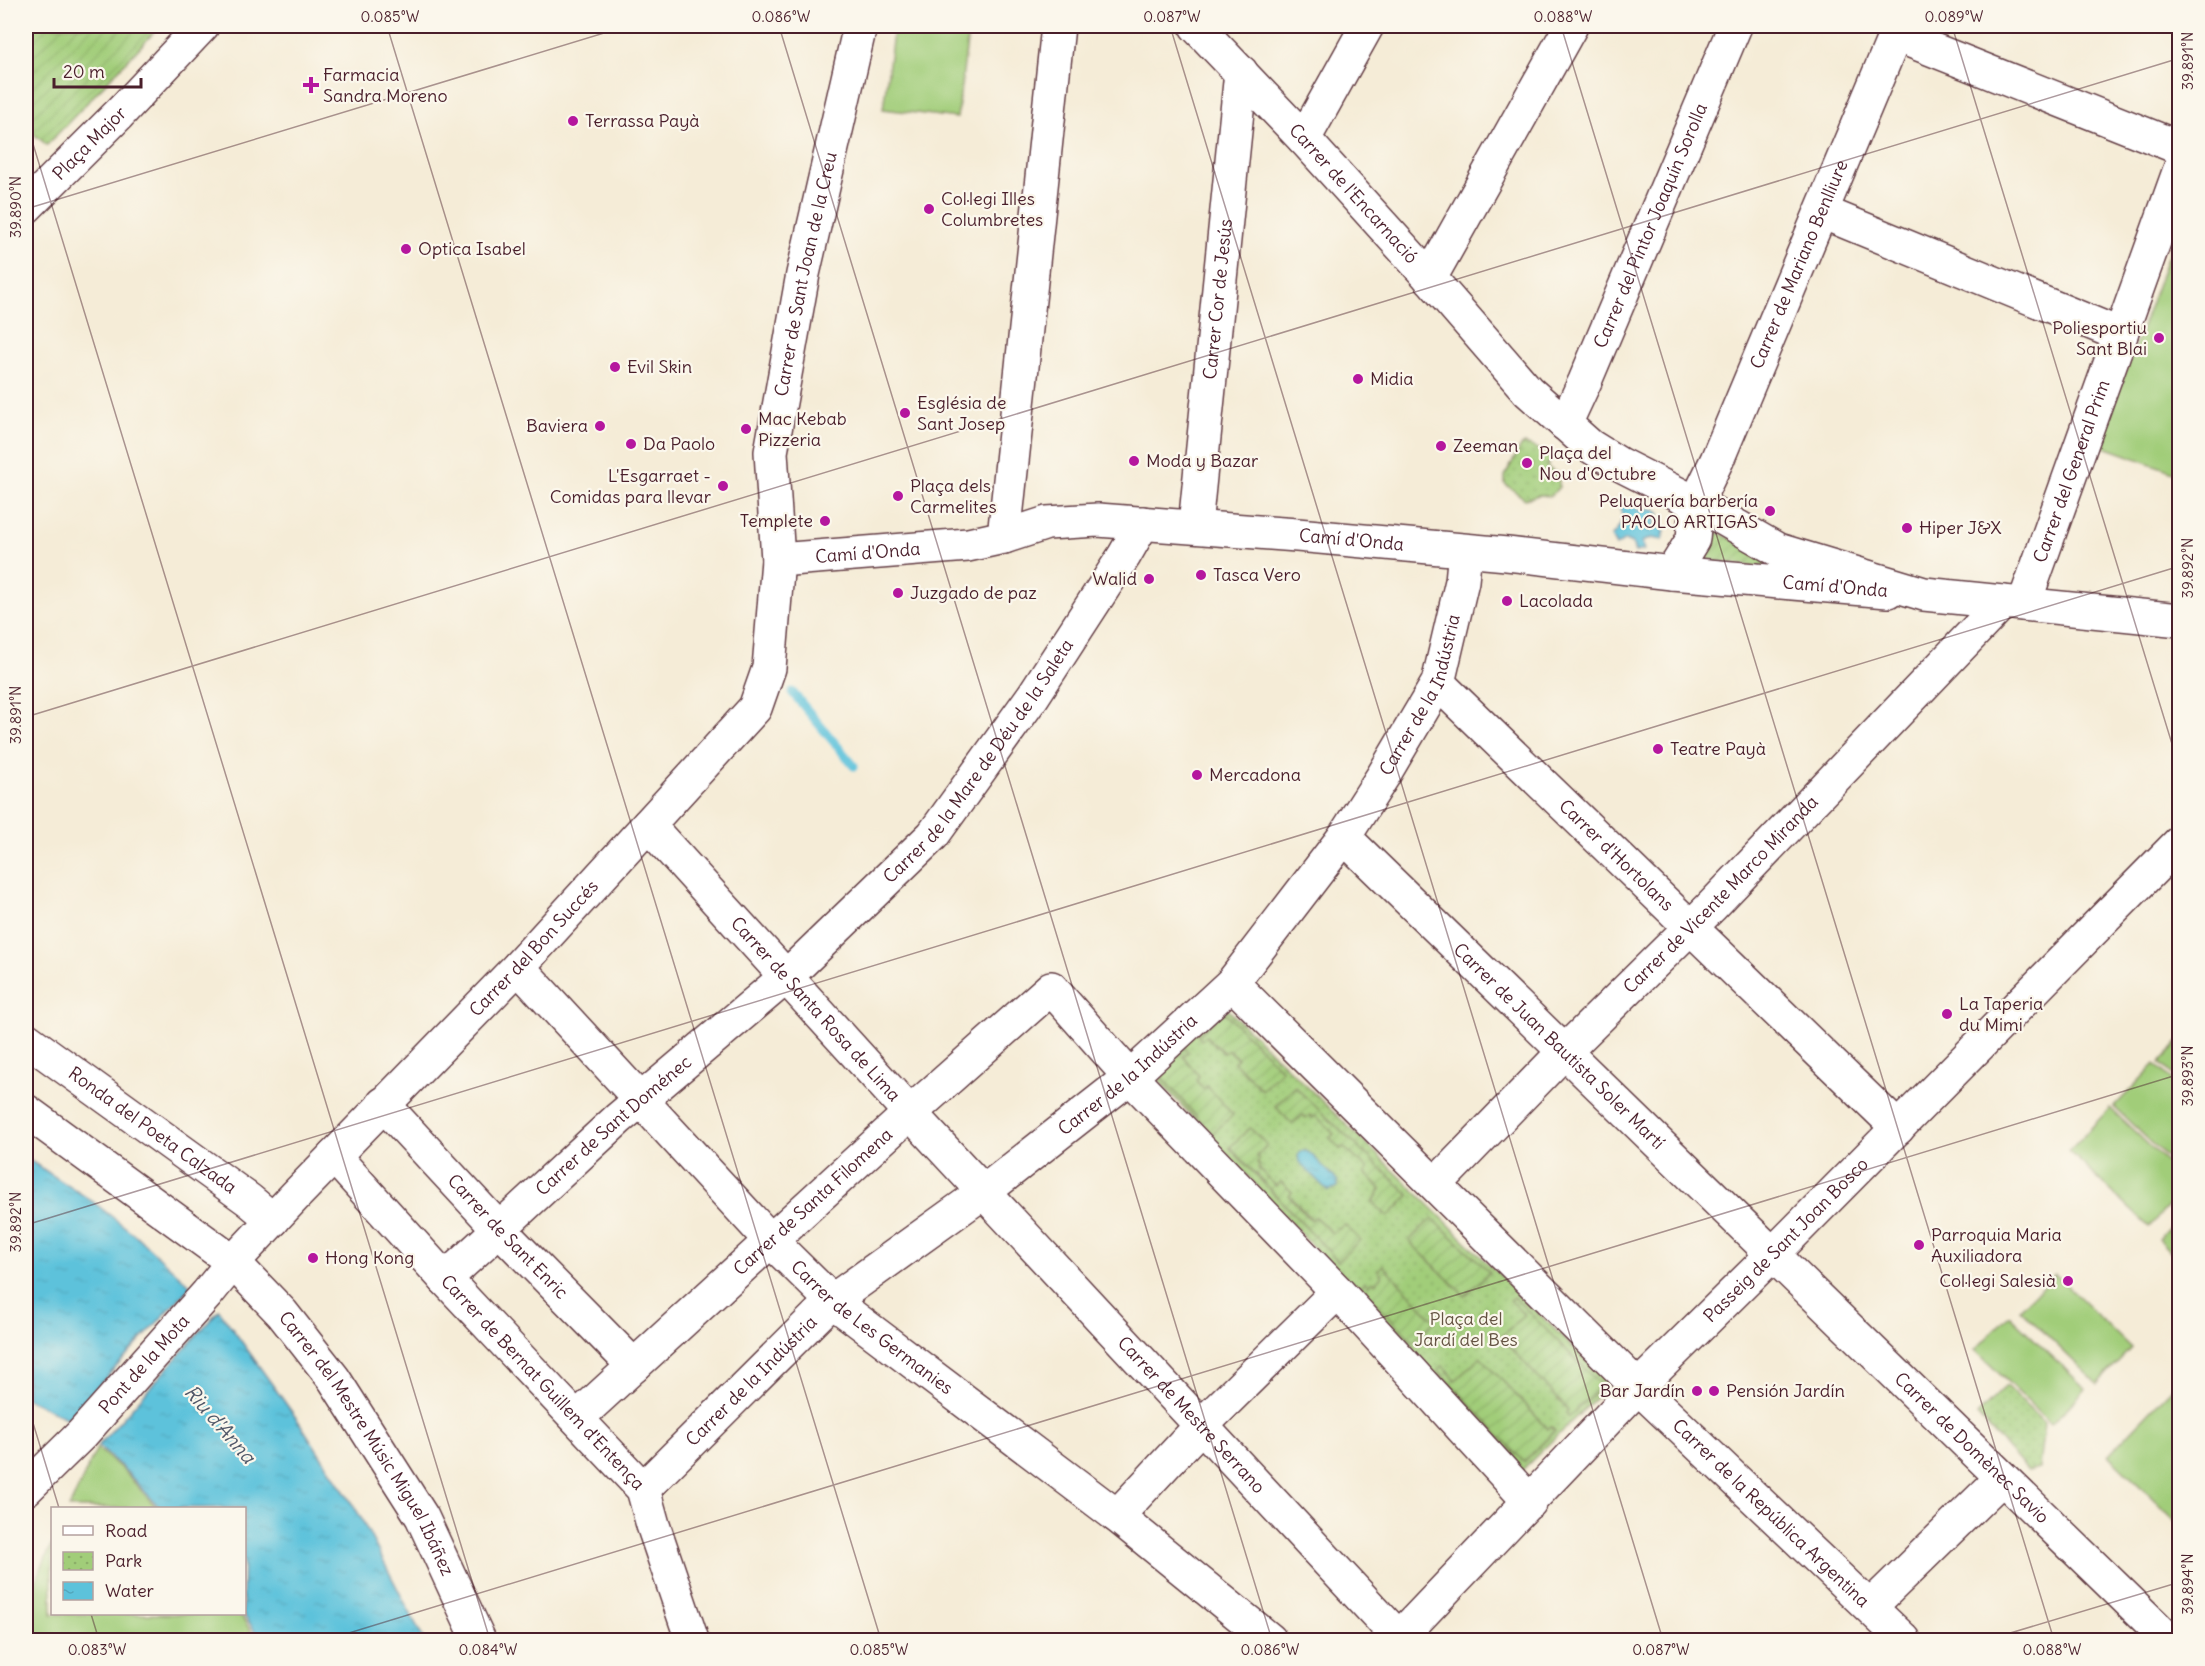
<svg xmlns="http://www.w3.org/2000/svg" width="2205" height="1666" font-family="Delius,sans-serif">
<defs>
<pattern id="park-dots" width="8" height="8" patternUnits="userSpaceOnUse" patternTransform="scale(1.5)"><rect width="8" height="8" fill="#a1cd79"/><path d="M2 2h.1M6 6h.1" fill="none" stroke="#8cb069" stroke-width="1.8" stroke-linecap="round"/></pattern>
<pattern id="garden-furrows" width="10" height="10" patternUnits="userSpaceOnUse" patternTransform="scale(1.5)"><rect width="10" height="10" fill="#a1cd79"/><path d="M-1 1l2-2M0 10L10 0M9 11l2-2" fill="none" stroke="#8cb069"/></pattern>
<pattern id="water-ripples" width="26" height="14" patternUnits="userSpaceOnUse" patternTransform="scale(1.5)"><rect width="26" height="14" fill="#5dc2db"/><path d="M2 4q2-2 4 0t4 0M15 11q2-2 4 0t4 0" fill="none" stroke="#52a6bc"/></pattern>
</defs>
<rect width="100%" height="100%" fill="#fbf7ec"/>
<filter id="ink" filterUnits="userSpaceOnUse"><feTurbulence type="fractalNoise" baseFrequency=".0167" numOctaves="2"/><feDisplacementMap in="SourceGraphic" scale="12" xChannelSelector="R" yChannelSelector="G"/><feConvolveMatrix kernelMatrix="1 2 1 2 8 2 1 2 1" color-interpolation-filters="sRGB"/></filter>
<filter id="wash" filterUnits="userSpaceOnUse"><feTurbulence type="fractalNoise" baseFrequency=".008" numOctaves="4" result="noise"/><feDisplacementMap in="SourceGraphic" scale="24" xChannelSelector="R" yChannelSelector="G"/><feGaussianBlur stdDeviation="1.35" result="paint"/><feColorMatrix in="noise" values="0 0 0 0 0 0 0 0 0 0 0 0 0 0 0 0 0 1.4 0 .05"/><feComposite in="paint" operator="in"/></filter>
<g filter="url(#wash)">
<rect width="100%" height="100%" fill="#f5ecd7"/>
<g fill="#a1cd79" stroke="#767652" stroke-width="1.5">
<polygon points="894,26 969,26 957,118 883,109"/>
<polygon points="2177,231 2180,232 2179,474 2099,445"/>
<polygon points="2179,1042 2179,1081 2160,1063"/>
<polygon points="2155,1064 2179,1087 2179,1169 2114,1107"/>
<polygon points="2110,1108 2179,1174 2179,1195 2149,1227 2069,1151"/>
<polygon points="2179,1218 2179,1261 2158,1239"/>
<polygon points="2055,1274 2131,1348 2097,1384 2020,1309"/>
<polygon points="2009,1315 2086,1389 2051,1424 1975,1350"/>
<polygon points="2179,1381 2179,1524 2108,1455"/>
<polygon points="97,1448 122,1469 157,1508 69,1508"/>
<polygon points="52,1544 52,1614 240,1614 257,1640 26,1640 26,1602"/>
</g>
<g fill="url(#park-dots)" stroke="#767652" stroke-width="1.5" fill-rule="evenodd">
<path d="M1525,444C1534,447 1545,451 1551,459L1547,467L1559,475V487L1551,496L1539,495L1525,499L1505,484V476L1521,446Z"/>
<path d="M1221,1003L1421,1197L1610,1384L1521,1471L1148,1069ZM1206,1035L1282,1070L1235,1062L1238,1059L1229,1050L1224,1053ZM1187,1052L1182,1056L1199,1076L1195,1080L1204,1089L1207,1086L1212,1134L1158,1073ZM1295,1088L1409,1195L1388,1217L1373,1202L1381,1189L1365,1173L1368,1169L1343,1146L1340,1149L1334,1134L1316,1116L1303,1115L1275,1107ZM1267,1145L1257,1156L1258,1168L1276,1187L1281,1182L1292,1192L1289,1195L1312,1220L1315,1217L1332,1233L1338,1231V1261L1230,1148ZM1383,1276L1412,1342L1368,1285L1374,1284ZM1524,1315L1601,1386L1501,1337ZM1480,1358L1548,1429L1524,1461L1438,1371L1443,1366L1456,1381Z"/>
<polygon points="2006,1386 2044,1423 2039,1468 2028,1471 1977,1415"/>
</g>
<g fill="url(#garden-furrows)" stroke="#767652" stroke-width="1.5">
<polygon points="26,26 160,26 47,145 26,128"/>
<polygon points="1704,530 1715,531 1805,574 1695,558"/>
<polygon points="1224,1012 1282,1070 1262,1090 1234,1062 1238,1058 1229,1050 1224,1053 1206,1036 1201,1040 1198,1035"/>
<polygon points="1184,1047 1188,1052 1183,1056 1199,1076 1196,1080 1203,1089 1207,1086 1233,1115 1212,1134 1158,1073"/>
<polygon points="1295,1087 1409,1195 1388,1217 1373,1202 1381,1189 1365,1173 1368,1169 1343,1147 1340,1149 1330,1138 1334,1134 1316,1116 1313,1118 1310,1115 1306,1118 1303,1115 1292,1124 1275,1106"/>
<polygon points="1250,1128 1267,1145 1257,1156 1260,1159 1257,1163 1260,1166 1258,1168 1276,1186 1281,1182 1292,1192 1289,1196 1311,1220 1315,1217 1332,1233 1345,1225 1360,1240 1338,1261 1230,1147"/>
<polygon points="1432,1218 1490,1272 1465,1296 1409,1241"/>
<polygon points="1383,1265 1435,1321 1413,1342 1361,1286 1365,1282 1368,1285 1372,1281 1375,1283 1382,1276 1378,1270"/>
<polygon points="1514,1297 1602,1386 1569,1417 1566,1413 1568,1410 1501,1337 1524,1315 1510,1300"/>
<polygon points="1480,1357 1548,1429 1551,1427 1555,1431 1524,1462 1438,1370 1443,1366 1456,1380"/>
</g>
<g fill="url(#water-ripples)" stroke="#547083" stroke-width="1.5">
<path d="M1633,501L1639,511L1653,508L1660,514L1653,525L1665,529L1663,540L1651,538L1642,542L1644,550L1635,552L1632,543L1625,540L1616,546L1611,537C1620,528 1625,520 1620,507Z"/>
<polygon points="1301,1151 1306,1151 1310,1153 1338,1181 1338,1187 1328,1191 1299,1162 1298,1155"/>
<polygon points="26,1158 92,1201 134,1234 191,1286 68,1419 26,1398"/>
<polygon points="219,1310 299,1422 360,1516 424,1640 261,1640 243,1614 244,1508 160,1508 123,1468 98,1446"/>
</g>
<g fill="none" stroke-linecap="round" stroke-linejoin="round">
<polyline stroke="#5dc2db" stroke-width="9" points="792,692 854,766"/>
</g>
</g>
<g filter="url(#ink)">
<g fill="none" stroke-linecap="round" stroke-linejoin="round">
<g stroke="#643e45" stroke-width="36">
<g id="street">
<polyline points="1896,35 2180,148"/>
<polyline points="1304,139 1367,26"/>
<path id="s1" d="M26,207L119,114L202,26"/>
<polyline points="1822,212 2121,335"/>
<polyline points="1430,278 1571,26"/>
<path id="s2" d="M1565,424L1585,381L1735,26"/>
<path id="s3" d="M1195,526L1241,72"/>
<polyline points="1004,537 1058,26"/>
<path id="s4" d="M778,560L968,545L1004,537L1047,523L1098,520L1297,535L1507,554L1672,573L1888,591"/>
<path id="s5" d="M1672,573L1693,539L1696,503L1717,460L1899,26"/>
<path id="s6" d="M2024,604L2180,169"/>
<path id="s7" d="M1438,683L1898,1128"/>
<path id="s8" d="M648,825L910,1113L1399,1638"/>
<path id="s9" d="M1344,837L2169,1640"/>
<path id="s10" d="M518,967L771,1241L832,1301L1117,1516L1270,1640"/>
<path id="s11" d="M1232,983L1638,1387L1904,1640"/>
<path id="s12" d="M383,1104L499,1229L634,1366"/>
<path id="s13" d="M334,1156L445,1279L643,1489L653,1525L692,1640"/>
<path id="s14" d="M1436,1184L1564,1052L1711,907L2003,602"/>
<path id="s15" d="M445,1279L618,1119L786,977L933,835L1033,696L1124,556L1143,523"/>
<path id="s16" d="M577,1418L910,1113L1051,988L1130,1077L1335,1289L1530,1502"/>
<path id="s17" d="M26,1489L82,1434L207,1294L233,1262L296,1195L518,967L755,708L769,668L778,560L771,452L803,274L860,26"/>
<path id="s18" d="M643,1489L832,1301L985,1191L1130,1077L1232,983L1344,837L1383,776L1438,683L1462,581L1465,551"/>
<polyline points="1117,1516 1201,1426 1337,1292"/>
<polyline points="1870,1607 2002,1478"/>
</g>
</g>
<g stroke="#643e45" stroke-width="36">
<g id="secondary">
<path id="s19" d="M1196,26L1304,139L1430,278L1528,391L1590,446L1619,464L1696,503L1778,550L1924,594L2180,620"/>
<path id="s20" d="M26,1039L249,1200L273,1220"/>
<path id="s21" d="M26,1111L233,1262L282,1313L334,1379L422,1517L479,1640"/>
<path id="s22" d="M1397,1640L1638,1387L1772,1255L2180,842"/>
</g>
</g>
<use href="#street" stroke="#fff" stroke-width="33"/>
<use href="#secondary" stroke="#fff" stroke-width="33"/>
</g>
</g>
<path fill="none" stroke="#4a1f2b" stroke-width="1.5" stroke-opacity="0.45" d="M387,26L881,1640M779,26L1272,1640M1170,26L1663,1640M1561,26L2054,1640M1952,26L2180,770M26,121L490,1640M26,209L627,26M26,717L2180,58M26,1225L2180,566M26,1400L59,1508M91,1614L99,1640M326,1640L2180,1074M1987,1640L2180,1582"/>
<g fill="#b5179e" stroke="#fbf7ec" stroke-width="2">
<path d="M308 76h6v6h6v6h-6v6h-6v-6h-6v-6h6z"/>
<circle cx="573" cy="121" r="6"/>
<circle cx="929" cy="209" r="6"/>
<circle cx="406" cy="249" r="6"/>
<circle cx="2159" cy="338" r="6"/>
<circle cx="615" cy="367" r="6"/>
<circle cx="1358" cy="379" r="6"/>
<circle cx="905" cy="413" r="6"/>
<circle cx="600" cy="426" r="6"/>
<circle cx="746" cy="429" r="6"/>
<circle cx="631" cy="444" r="6"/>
<circle cx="1441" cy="446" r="6"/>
<circle cx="1134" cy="461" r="6"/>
<circle cx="1527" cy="463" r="6"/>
<circle cx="723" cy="486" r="6"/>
<circle cx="898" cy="496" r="6"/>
<circle cx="1770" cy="511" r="6"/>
<circle cx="825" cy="521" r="6"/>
<circle cx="1907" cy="528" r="6"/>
<circle cx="1201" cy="575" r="6"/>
<circle cx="1149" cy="579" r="6"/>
<circle cx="898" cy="593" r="6"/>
<circle cx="1507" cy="601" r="6"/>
<circle cx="1658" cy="749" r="6"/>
<circle cx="1197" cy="775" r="6"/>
<circle cx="1947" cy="1014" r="6"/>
<circle cx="1919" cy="1245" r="6"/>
<circle cx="313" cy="1258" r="6"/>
<circle cx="2068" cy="1281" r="6"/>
<circle cx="1697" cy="1391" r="6"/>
<circle cx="1714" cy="1391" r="6"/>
</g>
<g text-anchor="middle" stroke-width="4.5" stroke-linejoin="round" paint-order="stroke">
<g font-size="18" fill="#4a1f2b" stroke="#fbf7ec" text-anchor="start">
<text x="323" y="81">Farmacia<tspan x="323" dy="21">Sandra Moreno</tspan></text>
<text x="585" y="127">Terrassa Payà</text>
<text x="941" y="205">Col·legi Illes<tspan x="941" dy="21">Columbretes</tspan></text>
<text x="418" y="255">Optica Isabel</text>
<text x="2147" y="334" text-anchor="end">Poliesportiu<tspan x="2147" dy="21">Sant Blai</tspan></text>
<text x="627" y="373">Evil Skin</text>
<text x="1370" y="385">Midia</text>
<text x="917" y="409">Església de<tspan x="917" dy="21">Sant Josep</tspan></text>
<text x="758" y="425">Mac Kebab<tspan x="758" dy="21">Pizzeria</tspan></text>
<text x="588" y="432" text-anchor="end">Baviera</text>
<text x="643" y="450">Da Paolo</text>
<text x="1453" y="452">Zeeman</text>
<text x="1539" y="459">Plaça del<tspan x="1539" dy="21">Nou d'Octubre</tspan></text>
<text x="1146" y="467">Moda y Bazar</text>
<text x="711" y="482" text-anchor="end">L'Esgarraet -<tspan x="711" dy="21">Comidas para llevar</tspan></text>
<text x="910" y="492">Plaça dels<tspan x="910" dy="21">Carmelites</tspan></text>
<text x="1758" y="507" text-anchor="end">Peluquería barbería<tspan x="1758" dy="21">PAOLO ARTIGAS</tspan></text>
<text x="813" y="527" text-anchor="end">Templete</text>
<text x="1919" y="534">Hiper J&amp;X</text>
<text x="1213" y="581">Tasca Vero</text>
<text x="1137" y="585" text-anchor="end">Walid</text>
<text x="910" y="599">Juzgado de paz</text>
<text x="1519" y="607">Lacolada</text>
<text x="1670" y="755">Teatre Payà</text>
<text x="1209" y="781">Mercadona</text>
<text x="1959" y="1010">La Taperia<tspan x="1959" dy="21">du Mimi</tspan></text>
<text x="1931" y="1241">Parroquia Maria<tspan x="1931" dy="21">Auxiliadora</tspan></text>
<text x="325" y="1264">Hong Kong</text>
<text x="2056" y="1287" text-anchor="end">Col·legi Salesià</text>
<text x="1685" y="1397" text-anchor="end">Bar Jardín</text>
<text x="1726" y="1397">Pensión Jardín</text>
</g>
<g font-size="18" fill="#4a1f2b" stroke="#fbf7ec">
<text dy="6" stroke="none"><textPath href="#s1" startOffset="90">Plaça Major</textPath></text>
<text dy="6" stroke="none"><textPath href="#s19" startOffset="230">Carrer de l'Encarnació</textPath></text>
<text dy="6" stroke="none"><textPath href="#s2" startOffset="216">Carrer del Pintor Joaquín Sorolla</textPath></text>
<text dy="6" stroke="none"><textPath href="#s5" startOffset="336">Carrer de Mariano Benlliure</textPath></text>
<text dy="6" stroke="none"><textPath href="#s17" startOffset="1509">Carrer de Sant Joan de la Creu</textPath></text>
<text dy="6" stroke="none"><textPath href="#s3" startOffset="228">Carrer Cor de Jesús</textPath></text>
<text dy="6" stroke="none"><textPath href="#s6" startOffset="141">Carrer del General Prim</textPath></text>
<text dy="6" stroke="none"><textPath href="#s4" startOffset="578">Camí d'Onda</textPath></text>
<text dy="6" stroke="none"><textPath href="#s4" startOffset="90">Camí d'Onda</textPath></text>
<text dy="6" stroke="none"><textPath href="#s4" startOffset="1064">Camí d'Onda</textPath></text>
<text dy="6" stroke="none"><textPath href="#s18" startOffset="1125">Carrer de la Indústria</textPath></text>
<text dy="6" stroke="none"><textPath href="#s15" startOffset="746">Carrer de la Mare de Déu de la Saleta</textPath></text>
<text dy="6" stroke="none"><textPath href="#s7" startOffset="248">Carrer d'Hortolans</textPath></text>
<text dy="6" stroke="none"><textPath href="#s14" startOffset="406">Carrer de Vicente Marco Miranda</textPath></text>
<text dy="6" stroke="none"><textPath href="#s17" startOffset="742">Carrer del Bon Succés</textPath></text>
<text dy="6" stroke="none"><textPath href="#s8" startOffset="249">Carrer de Santa Rosa de Lima</textPath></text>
<text dy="6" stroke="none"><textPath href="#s9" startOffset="300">Carrer de Juan Bautista Soler Martí</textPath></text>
<text dy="6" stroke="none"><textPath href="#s18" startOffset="639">Carrer de la Indústria</textPath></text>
<text dy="6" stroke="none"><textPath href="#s15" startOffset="228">Carrer de Sant Doménec</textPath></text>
<text dy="6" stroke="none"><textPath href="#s20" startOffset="156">Ronda del Poeta Calzada</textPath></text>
<text dy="6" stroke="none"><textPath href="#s16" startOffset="320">Carrer de Santa Filomena</textPath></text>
<text dy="6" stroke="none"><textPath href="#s12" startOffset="182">Carrer de Sant Enric</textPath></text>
<text dy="6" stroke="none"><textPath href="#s22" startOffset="558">Passeig de Sant Joan Bosco</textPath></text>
<text dy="6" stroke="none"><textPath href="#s10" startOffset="506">Carrer de Les Germanies</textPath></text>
<text dy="6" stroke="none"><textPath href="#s17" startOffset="172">Pont de la Mota</textPath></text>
<text dy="6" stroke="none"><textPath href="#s18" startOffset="153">Carrer de la Indústria</textPath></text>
<text dy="6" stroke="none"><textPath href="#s13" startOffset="308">Carrer de Bernat Guillem d'Entença</textPath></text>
<text dy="6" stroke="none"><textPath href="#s8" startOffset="802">Carrer de Mestre Serrano</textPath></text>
<text dy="6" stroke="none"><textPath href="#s21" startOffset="483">Carrer del Mestre Músic Miguel Ibáñez</textPath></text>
<text dy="6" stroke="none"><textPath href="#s9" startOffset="876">Carrer de Domènec Savio</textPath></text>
<text dy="6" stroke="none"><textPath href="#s11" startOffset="756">Carrer de la República Argentina</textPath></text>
</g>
<g font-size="18" fill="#645342" stroke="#fbf7ec">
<text x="1466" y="1325">Plaça del<tspan x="1466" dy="21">Jardí del Bes</tspan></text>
</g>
<g font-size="20" font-style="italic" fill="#515869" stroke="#fbf7ec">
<text transform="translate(220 1424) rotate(49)" y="7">Riu d'Anna</text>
</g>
</g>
<rect width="2205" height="1666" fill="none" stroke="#fbf7ec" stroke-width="66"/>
<rect x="51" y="1507" width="195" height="108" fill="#fbf7ec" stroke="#b4a19f" stroke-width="1.5"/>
<rect x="63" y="1526" width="30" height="9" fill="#ffffff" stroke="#b4a19f" stroke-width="1.5"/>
<text x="105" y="1537" font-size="18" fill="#4a1f2b">Road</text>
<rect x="63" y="1552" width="30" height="18" fill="url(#park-dots)" stroke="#b4a19f" stroke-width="1.5"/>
<text x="105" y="1567" font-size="18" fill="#4a1f2b">Park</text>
<rect x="63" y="1582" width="30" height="18" fill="url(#water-ripples)" stroke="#b4a19f" stroke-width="1.5"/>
<text x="105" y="1597" font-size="18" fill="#4a1f2b">Water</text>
<path d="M54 78v9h87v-9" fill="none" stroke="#4a1f2b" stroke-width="3"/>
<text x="63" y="78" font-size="18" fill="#4a1f2b" stroke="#fbf7ec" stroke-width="4.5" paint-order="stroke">20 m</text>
<rect x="33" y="33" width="2139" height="1600" fill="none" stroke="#4a1f2b" stroke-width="2"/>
<g font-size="15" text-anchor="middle" fill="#4a1f2b">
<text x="390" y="22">0.085°W</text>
<text x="781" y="22">0.086°W</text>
<text x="1172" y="22">0.087°W</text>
<text x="1563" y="22">0.088°W</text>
<text x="1954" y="22">0.089°W</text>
<text transform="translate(2188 61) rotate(-90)" y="5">39.891°N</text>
<text transform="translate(16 207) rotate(-90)" y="5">39.890°N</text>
<text transform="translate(2188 568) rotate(-90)" y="5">39.892°N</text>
<text transform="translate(16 715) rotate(-90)" y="5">39.891°N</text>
<text transform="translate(2188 1076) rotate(-90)" y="5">39.893°N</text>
<text transform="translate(16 1222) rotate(-90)" y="5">39.892°N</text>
<text transform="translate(2188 1584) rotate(-90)" y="5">39.894°N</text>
<text x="97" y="1655">0.083°W</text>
<text x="488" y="1655">0.084°W</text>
<text x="879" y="1655">0.085°W</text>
<text x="1270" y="1655">0.086°W</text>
<text x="1661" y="1655">0.087°W</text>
<text x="2052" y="1655">0.088°W</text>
</g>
</svg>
